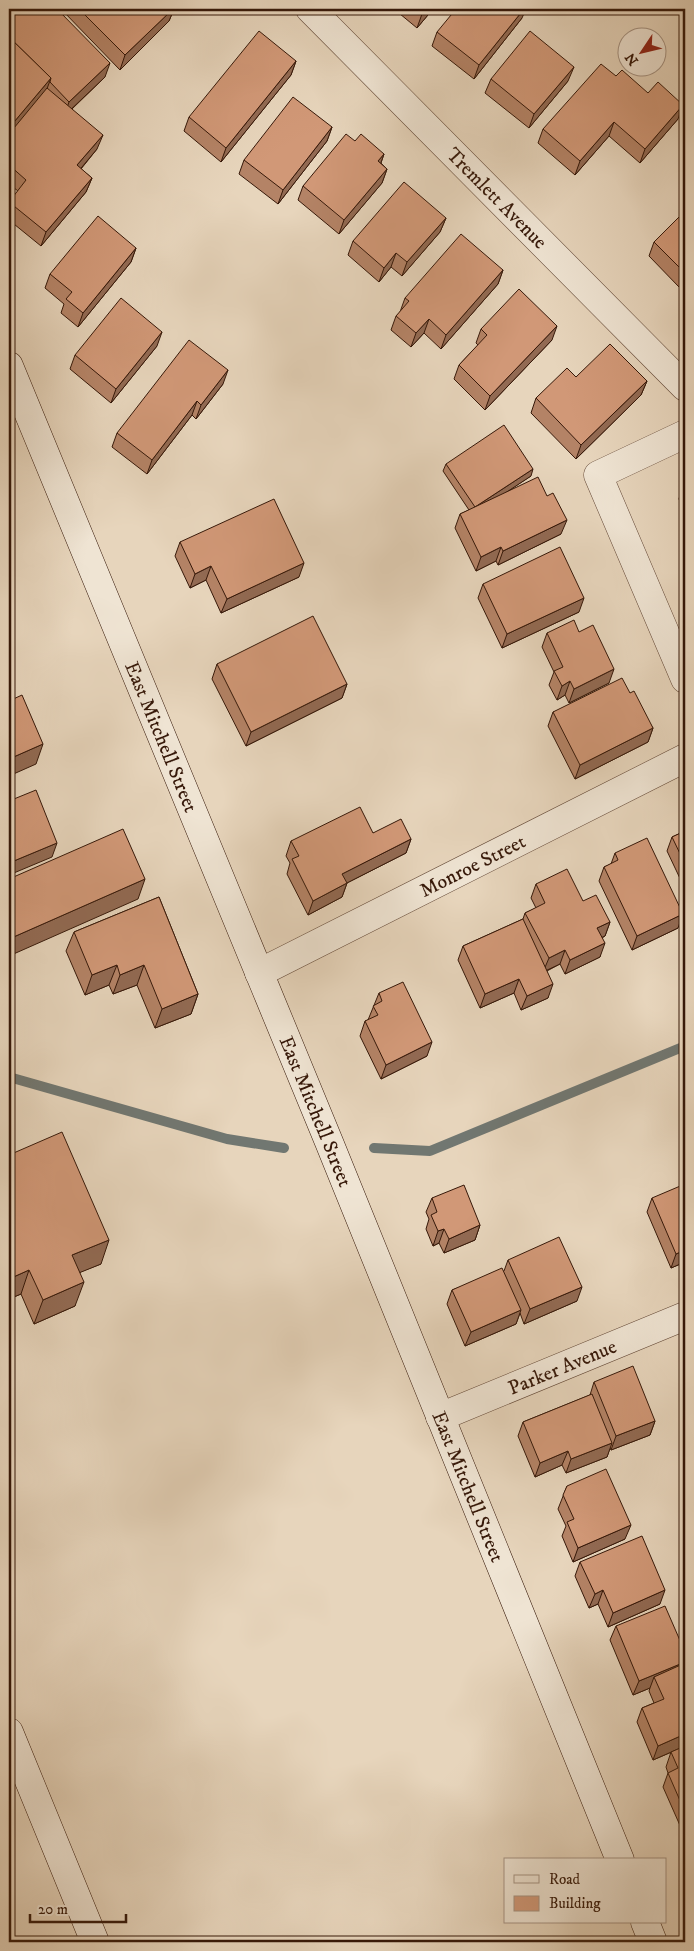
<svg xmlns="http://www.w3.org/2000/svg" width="694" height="1951" font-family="'IM FELL DW Pica',serif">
<rect width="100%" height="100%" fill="#e7d5bc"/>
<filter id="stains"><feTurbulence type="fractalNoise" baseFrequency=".004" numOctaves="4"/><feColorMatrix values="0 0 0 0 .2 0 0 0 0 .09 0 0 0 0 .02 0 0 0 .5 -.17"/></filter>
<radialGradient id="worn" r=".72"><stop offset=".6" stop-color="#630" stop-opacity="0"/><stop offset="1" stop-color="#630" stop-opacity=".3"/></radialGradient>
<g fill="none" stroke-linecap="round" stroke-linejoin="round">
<g stroke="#717771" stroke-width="10">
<polyline points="9,1077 227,1139 284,1148"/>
<polyline points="374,1148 430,1151 685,1046"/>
</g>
<g stroke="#624736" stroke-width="29">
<g id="street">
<path id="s1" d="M310,9L685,387"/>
<polyline points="685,434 598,475 685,679"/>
<path id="s2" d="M259,973L685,758"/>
<path id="s3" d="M440,1417L685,1316"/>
</g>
</g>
<g stroke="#361809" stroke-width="29">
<g id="secondary">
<path id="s4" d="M9,366L329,1142L620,1860"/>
<polyline points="9,1732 95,1942"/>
<polyline points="645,1922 653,1942"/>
</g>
</g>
<use href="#street" stroke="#efe4d3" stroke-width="28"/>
<use href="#secondary" stroke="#efe4d3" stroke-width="28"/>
</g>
<g fill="#b48366" stroke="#361809">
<polygon points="9,9 174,9 169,21 120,70 62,10 61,12 105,77 72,109 97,149 81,169 92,178 86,192 41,246 9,220 9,202 18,191 9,184"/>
<polygon points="394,9 433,9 417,28"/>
<polygon points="522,18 474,79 432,46 437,32"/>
<polygon points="296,61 291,75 221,162 184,131 189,117"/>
<polygon points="616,76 678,119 640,163 609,136 575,175 538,143 543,129"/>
<polygon points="491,79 568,81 529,128 485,93"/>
<polygon points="332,127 327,141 278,204 239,174 244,160"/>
<polygon points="355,141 384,154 381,163 387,169 382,183 339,234 298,200 303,186"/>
<polygon points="685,211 685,280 679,287 649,256 654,242"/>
<polygon points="446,218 440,232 402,276 391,267 379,282 348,255 353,241"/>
<polygon points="136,248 131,262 78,327 61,313 64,304 45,288 50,274"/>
<polygon points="503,270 498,284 441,349 424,333 411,347 391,330 396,316 400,312 405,298"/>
<polygon points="481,329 552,340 485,410 454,379 459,365 478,345 476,343"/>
<polygon points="157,346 111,403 70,369 75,355"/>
<polygon points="576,377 647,381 641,395 576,459 531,413 536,398"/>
<polygon points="223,384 196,419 192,415 147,474 112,447 117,433"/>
<polygon points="446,464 531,476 508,491 561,534 498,565 496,561 476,571 455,528 460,514 469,510 443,471"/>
<polygon points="685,490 685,524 681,515 683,508 679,499 681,491"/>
<polygon points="180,542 299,577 221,613 206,580 190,588 175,556"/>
<polygon points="483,584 579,612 502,648 478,598"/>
<polygon points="579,632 609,683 569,703 565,695 557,700 549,685 554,672 542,647 547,633"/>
<polygon points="217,664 347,684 342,698 246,746 212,679"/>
<polygon points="630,693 653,728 648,742 575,779 548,726 553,712"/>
<polygon points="685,831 685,889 667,851 672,837"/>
<polygon points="373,833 411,839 406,853 347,883 342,897 308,915 287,874 290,863 286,856 291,841"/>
<polygon points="615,853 678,928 632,950 599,881 604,867 611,864"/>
<polygon points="536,884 583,901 610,922 605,936 602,938 600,957 565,974 560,964 547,971 548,998 521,1010 514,993 480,1008 458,960 463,946 523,919 525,913 536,908 531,898"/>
<polygon points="159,897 198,994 191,1014 155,1028 137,985 113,994 109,985 85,995 66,951 74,932"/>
<polygon points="379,993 427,1056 381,1079 360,1036 365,1021 368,1020"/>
<polygon points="9,1155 101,1264 80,1272 75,1306 34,1324 21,1294 9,1299"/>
<polygon points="432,1198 480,1225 475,1240 444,1253 439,1243 433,1246 426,1229 429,1219 426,1212"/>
<polygon points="652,1198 685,1262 671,1268 647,1212"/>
<polygon points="508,1260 577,1301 524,1324 520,1313 516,1324 465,1346 447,1304 452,1290 504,1271"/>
<polygon points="594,1382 655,1421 650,1435 611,1450 610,1448 607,1457 566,1473 562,1465 535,1477 518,1436 523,1422 590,1395"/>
<polygon points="567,1486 625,1539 573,1562 562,1536 566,1526 558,1509"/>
<polygon points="580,1562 660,1604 608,1627 598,1604 589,1608 575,1576"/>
<polygon points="616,1626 685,1652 685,1829 682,1830 663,1787 668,1773 666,1767 671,1752 674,1751 653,1760 637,1722 642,1708 654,1703 649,1691 650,1688 633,1695 610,1640"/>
</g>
<g fill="#926a53" stroke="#361809">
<polygon points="173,9 174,9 169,21 120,70 125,55"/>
<polygon points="426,9 433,9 417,28 422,14"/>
<polygon points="524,9 526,9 522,18 474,79 479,65"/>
<polygon points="296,61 291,75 221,162 226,148"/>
<polygon points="110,63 105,77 64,116 69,102"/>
<polygon points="574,67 568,81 529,128 534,114"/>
<polygon points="51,78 42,102 9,138 14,122"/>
<polygon points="683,105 678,119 640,163 645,149"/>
<polygon points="614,122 609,136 575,175 580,161"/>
<polygon points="332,127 327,141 278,204 283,190"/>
<polygon points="103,135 97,149 72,179 77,165"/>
<polygon points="384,154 379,168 378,161"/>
<polygon points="387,169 382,183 339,234 344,220"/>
<polygon points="92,178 86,192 41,246 46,232"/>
<polygon points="446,218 440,232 402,276 407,262"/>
<polygon points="136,248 131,262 78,327 83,313"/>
<polygon points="396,253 391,267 379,282 384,268"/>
<polygon points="503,270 498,284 441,349 446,335"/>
<polygon points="685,271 685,280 679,287 684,272"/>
<polygon points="429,319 424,333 411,347 416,333"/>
<polygon points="557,326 552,340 485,410 490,396"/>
<polygon points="162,332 157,346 111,403 116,389"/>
<polygon points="228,370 223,384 196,419 201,405"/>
<polygon points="647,381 641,395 576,459 581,445"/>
<polygon points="197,401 192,415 147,474 152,460"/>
<polygon points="533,469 531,476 472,515 475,507"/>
<polygon points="567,520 561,534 498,565 503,551"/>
<polygon points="501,547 496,561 476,571 481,557"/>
<polygon points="304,563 299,577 221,613 227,599"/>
<polygon points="211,566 206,580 190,588 195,574"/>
<polygon points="12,582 9,591 9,583"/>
<polygon points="584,598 579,612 502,648 507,634"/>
<polygon points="614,669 609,683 569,703 574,689"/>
<polygon points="570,681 565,695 557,700 562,686"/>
<polygon points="347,684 342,698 246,746 251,732"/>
<polygon points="653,728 648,742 575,779 580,765"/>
<polygon points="43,744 36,764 9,776 9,759"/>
<polygon points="411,839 406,853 337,888 342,874"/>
<polygon points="57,843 52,857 9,875 9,863"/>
<polygon points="145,879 138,899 9,956 9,939"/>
<polygon points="347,883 342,897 308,915 313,901"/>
<polygon points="683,914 678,928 632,950 637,936"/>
<polygon points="610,922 605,936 592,942 597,928"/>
<polygon points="605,943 600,957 565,974 570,960"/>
<polygon points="565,950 560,964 543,972 549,958"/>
<polygon points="117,965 109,985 85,995 92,975"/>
<polygon points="144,965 137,985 113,994 120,975"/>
<polygon points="519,979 514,993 480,1008 485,994"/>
<polygon points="553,984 548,998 521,1010 527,996"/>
<polygon points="198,994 191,1014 155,1028 162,1009"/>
<polygon points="432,1042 427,1056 381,1079 386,1065"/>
<polygon points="480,1225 475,1240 444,1253 449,1239"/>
<polygon points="444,1229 439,1243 433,1246 438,1231"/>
<polygon points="109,1240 101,1264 64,1279 72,1255"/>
<polygon points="685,1250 685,1262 671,1268 676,1254"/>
<polygon points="29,1270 21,1294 9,1299 9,1279"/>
<polygon points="84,1282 75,1306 34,1324 43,1300"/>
<polygon points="582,1287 577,1301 524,1324 530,1309"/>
<polygon points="521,1310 516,1324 465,1346 471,1332"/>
<polygon points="655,1421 650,1435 611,1450 616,1436"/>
<polygon points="612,1443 607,1457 566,1473 571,1459"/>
<polygon points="568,1451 562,1465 535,1477 540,1463"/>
<polygon points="631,1525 625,1539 573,1562 578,1548"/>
<polygon points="603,1590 598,1604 589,1608 595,1594"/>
<polygon points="665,1590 660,1604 608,1627 613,1613"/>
<polygon points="685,1662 685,1670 654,1677 650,1688 633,1695 639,1681"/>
<polygon points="685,1734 685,1746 653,1760 658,1746"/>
<polygon points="685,1821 685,1829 682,1830"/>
</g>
<g fill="#d19877" stroke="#361809">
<polygon points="9,9 57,9 110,63 69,102 50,82 51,78 9,37"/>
<polygon points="79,9 173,9 125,55"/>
<polygon points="416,9 426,9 422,14"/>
<polygon points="456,9 524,9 479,65 437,32"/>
<polygon points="259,31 296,61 226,148 189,117"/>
<polygon points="530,31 574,67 534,114 491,79"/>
<polygon points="9,37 51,78 14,122 9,116"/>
<polygon points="601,64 616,76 622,70 648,93 658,82 683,105 645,149 614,122 580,161 543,129"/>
<polygon points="47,88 103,135 77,165 92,178 46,232 9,202 26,180 9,165 9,134"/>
<polygon points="293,97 332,127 283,190 244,160"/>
<polygon points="346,134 355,141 361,134 384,154 378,161 387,169 344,220 303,186"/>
<polygon points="404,182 446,218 407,262 396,253 384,268 353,241"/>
<polygon points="685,211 685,271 684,272 654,242"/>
<polygon points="98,216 136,248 83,313 66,299 72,292 50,274"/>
<polygon points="461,234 503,270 446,335 429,319 416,333 396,316 409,301 405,298"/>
<polygon points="519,289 557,326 490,396 459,365 487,335 481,329"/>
<polygon points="121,298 162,332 116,389 75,355"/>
<polygon points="189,340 228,370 201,405 197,401 152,460 117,433"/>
<polygon points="610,344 647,381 581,445 536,398 567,368 576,377"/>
<polygon points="504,425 533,469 475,507 446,464"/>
<polygon points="538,477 547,496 553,493 567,520 503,551 501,547 481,557 460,514"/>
<polygon points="685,490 685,499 681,491"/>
<polygon points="274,499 304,563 227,599 211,566 195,574 180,542"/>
<polygon points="560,547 584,598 507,634 483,584"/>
<polygon points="9,571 12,582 9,583"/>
<polygon points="313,616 347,684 251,732 217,664"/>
<polygon points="574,620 579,632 593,625 614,669 574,689 570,681 562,686 554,671 563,667 547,633"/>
<polygon points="622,678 630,693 634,691 653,728 580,765 553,712"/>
<polygon points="22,695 43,744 9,759 9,701"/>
<polygon points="36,790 57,843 9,863 9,801"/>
<polygon points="360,807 373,833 401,819 411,839 342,874 347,883 313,901 292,859 299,856 291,841"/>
<polygon points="123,829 145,879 9,939 9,879"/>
<polygon points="685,831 685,864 672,837"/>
<polygon points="647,838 683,914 637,936 604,867 618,860 615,853"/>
<polygon points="567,869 583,901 596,895 610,922 597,928 605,943 570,960 565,950 549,958 525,913 545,903 536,884"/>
<polygon points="159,897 198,994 162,1009 144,965 120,975 117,965 92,975 74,932"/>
<polygon points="523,919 553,984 527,996 519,979 485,994 463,946"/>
<polygon points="403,982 432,1042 386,1065 365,1021 378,1015 373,1006 382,1001 379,993"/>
<polygon points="62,1132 109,1240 72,1255 84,1282 43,1300 29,1270 9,1279 9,1155"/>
<polygon points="685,1184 685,1250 676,1254 652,1198"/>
<polygon points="464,1185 480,1225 449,1239 444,1229 438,1231 431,1215 437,1212 432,1198"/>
<polygon points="559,1237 582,1287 530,1309 508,1260"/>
<polygon points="502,1268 521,1310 471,1332 452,1290"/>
<polygon points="633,1366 655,1421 616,1436 594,1382"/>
<polygon points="592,1394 612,1443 571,1459 568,1451 540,1463 523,1422"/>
<polygon points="606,1469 631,1525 578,1548 567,1522 574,1519 563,1495 567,1486"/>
<polygon points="642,1536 665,1590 613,1613 603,1590 595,1594 580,1562"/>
<polygon points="665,1606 685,1652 685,1662 639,1681 616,1626"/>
<polygon points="685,1663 685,1734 658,1746 642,1708 664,1699 654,1677"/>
<polygon points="685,1746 685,1812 668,1773 678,1768 671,1752"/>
</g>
<g text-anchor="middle" stroke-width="4" stroke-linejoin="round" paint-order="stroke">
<g font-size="20" fill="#361809" stroke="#efe4d3">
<text dy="7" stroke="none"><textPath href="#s1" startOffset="266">Tremlett Avenue</textPath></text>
<text dy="7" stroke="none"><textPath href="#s4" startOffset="401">East Mitchell Street</textPath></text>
<text dy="7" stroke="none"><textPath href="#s2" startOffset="239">Monroe Street</textPath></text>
<text dy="7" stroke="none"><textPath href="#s4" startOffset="806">East Mitchell Street</textPath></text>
<text dy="7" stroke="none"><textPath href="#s3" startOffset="132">Parker Avenue</textPath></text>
<text dy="7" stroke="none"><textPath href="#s4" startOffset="1211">East Mitchell Street</textPath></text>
</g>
</g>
<rect width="694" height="1951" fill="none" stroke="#e7d5bc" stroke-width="30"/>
<rect x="10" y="10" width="674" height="1931" fill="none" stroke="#361809" stroke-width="2.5"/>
<rect x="15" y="15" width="664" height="1921" fill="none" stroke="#361809"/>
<rect x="504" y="1858" width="162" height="65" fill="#efe4d3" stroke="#a59282"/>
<rect x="514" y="1875" width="25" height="8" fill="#efe4d3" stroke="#a59282"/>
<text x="549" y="1884" font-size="15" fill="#361809">Road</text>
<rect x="514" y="1896" width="25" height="15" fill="#d19877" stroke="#a59282"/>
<text x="549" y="1908" font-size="15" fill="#361809">Building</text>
<g transform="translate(642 52) rotate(235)"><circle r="24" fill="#efe4d3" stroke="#a59282"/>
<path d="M0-4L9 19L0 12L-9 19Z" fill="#8f2418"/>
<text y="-8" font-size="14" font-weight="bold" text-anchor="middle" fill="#361809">N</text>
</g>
<path d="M30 1914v8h96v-8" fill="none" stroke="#361809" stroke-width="2.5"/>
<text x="38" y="1914" font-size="15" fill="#361809" stroke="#efe4d3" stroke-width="4" paint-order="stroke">20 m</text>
<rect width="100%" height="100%" filter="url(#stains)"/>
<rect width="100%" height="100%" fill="url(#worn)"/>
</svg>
